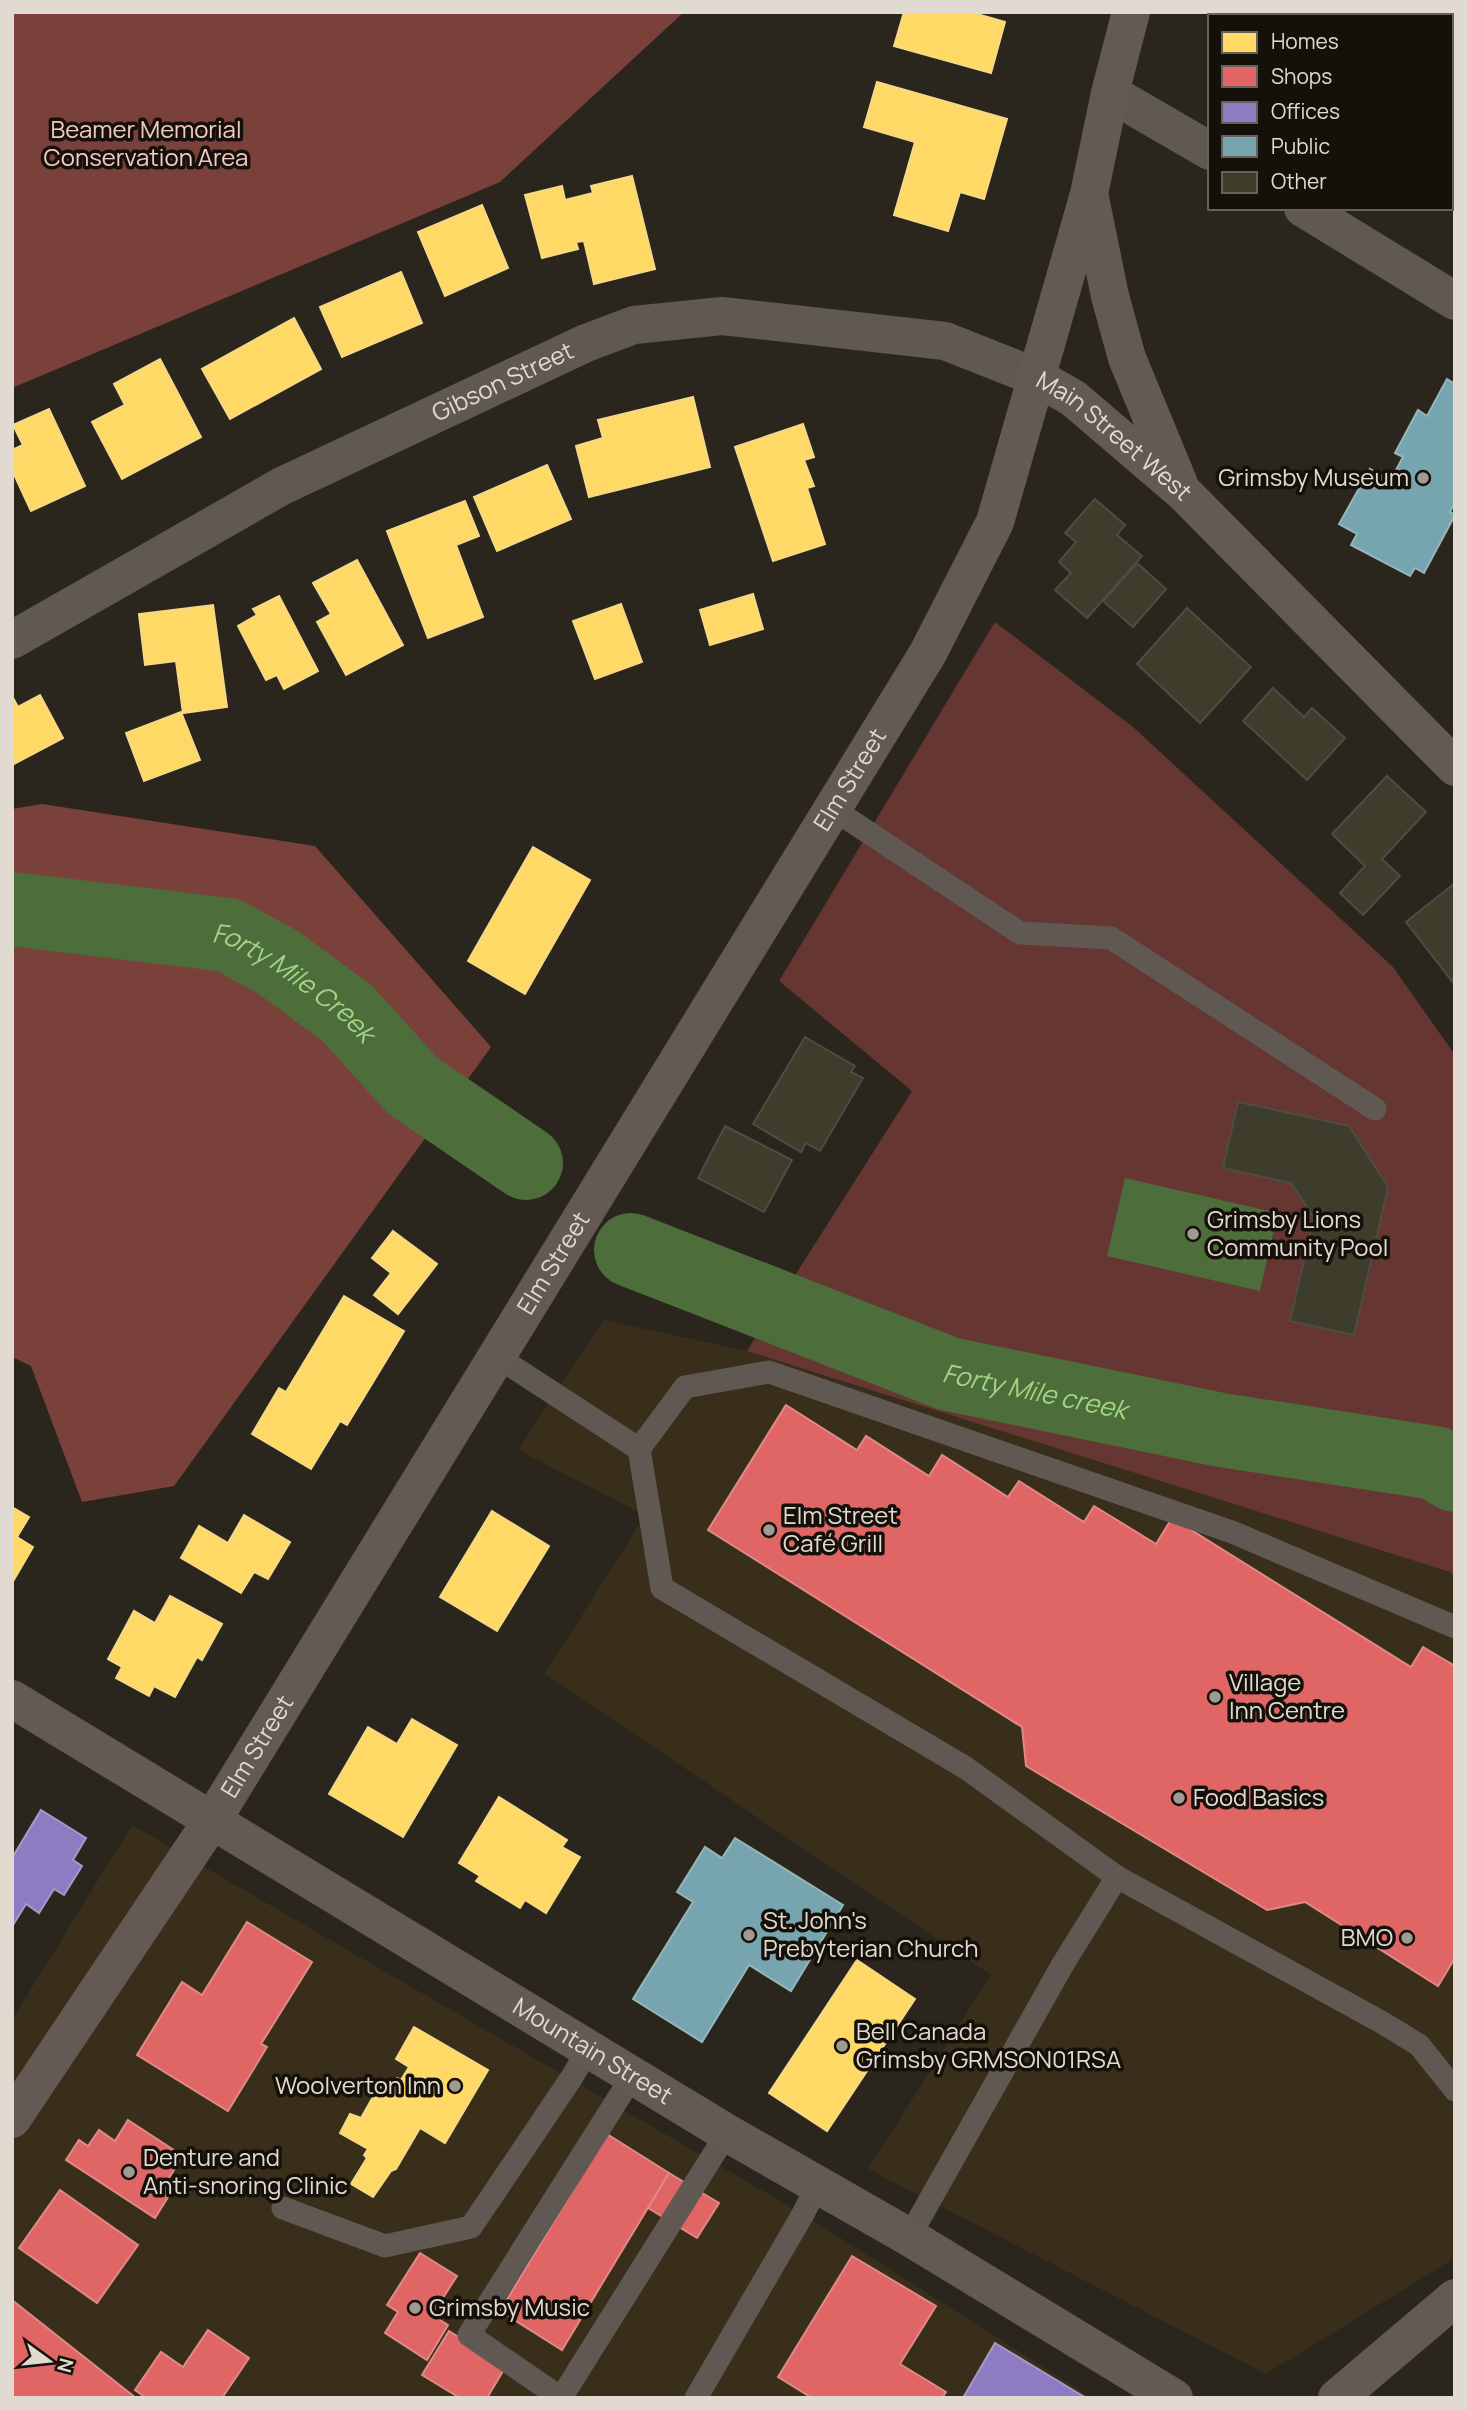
<svg xmlns="http://www.w3.org/2000/svg" width="1467" height="2410" font-family="Manrope,sans-serif">
<rect width="100%" height="100%" fill="#2a261e"/>
<g fill="#392e1a">
<polygon points="604,1320 747,1351 1450,1572 1455,1578 1455,2258 1266,2374 868,2169 991,1975 545,1674 645,1515 518,1450"/>
<polygon points="132,1825 803,2214 1092,2398 12,2398 12,2020"/>
</g>
<polygon fill="#663732" points="995,622 1133,727 1393,967 1455,1055 1455,1578 1450,1572 747,1351 912,1091 779,981"/>
<g fill="#7a413b">
<polygon points="12,12 684,12 500,182 12,388"/>
<polygon points="42,804 315,846 491,1047 174,1486 82,1502 31,1366 12,1357 12,809"/>
</g>
<polygon fill="#4d6d3a" points="1125,1178 1278,1213 1260,1291 1107,1256"/>
<g fill="#ffd966" stroke="#f6d986" stroke-width="2">
<polygon points="904,12 970,12 1005,22 991,73 894,46"/>
<polygon points="1230,12 1290,12 1296,16 1228,16"/>
<polygon points="877,82 1007,119 984,199 960,192 948,231 894,215 915,142 864,127"/>
<polygon points="632,176 655,269 594,284 584,241 576,242 578,249 542,258 525,195 562,186 565,200 593,193 591,186"/>
<polygon points="482,205 508,268 445,296 418,232"/>
<polygon points="401,272 422,323 342,357 320,307"/>
<polygon points="294,318 321,369 230,419 202,369"/>
<polygon points="160,359 201,437 122,479 92,422 125,405 114,384"/>
<polygon points="693,397 710,467 589,497 576,446 603,438 598,420"/>
<polygon points="49,409 85,486 31,511 12,470 12,450 23,445 13,425"/>
<polygon points="803,424 814,457 804,460 814,486 807,488 825,544 773,561 735,447"/>
<polygon points="547,465 571,519 497,551 474,497"/>
<polygon points="465,501 479,536 456,545 483,617 428,638 387,531"/>
<polygon points="357,560 403,645 346,675 317,622 331,614 313,583"/>
<polygon points="753,594 763,629 710,645 700,610"/>
<polygon points="279,596 318,671 284,689 277,675 266,680 238,626 257,615 253,609"/>
<polygon points="621,604 642,662 595,679 573,621"/>
<polygon points="213,605 227,707 183,713 176,661 145,665 139,614"/>
<polygon points="40,695 63,738 12,765 12,696 18,707"/>
<polygon points="181,712 200,760 144,781 126,733"/>
<polygon points="533,847 590,880 525,994 468,961"/>
<polygon points="393,1231 437,1264 398,1314 374,1295 391,1273 372,1258"/>
<polygon points="344,1296 404,1331 347,1425 340,1421 311,1469 252,1434 279,1388 286,1392"/>
<polygon points="12,1507 29,1517 17,1537 33,1547 12,1583"/>
<polygon points="492,1511 549,1546 497,1631 440,1597"/>
<polygon points="244,1515 290,1542 268,1579 254,1572 241,1593 181,1558 199,1526 228,1543"/>
<polygon points="170,1596 222,1624 202,1660 197,1657 175,1697 154,1686 149,1696 116,1678 122,1667 108,1659 134,1611 155,1623"/>
<polygon points="412,1719 457,1745 403,1837 329,1794 368,1727 397,1744"/>
<polygon points="499,1797 567,1840 562,1847 580,1857 546,1913 525,1900 520,1908 476,1881 480,1876 459,1863"/>
<polygon points="857,1960 915,1999 827,2131 769,2093"/>
<polygon points="414,2027 488,2070 445,2143 420,2128 396,2169 391,2171 373,2197 351,2184 367,2158 364,2155 368,2149 340,2133 350,2114 361,2118 381,2083 391,2089 397,2078 401,2080 409,2067 396,2059"/>
</g>
<g fill="#e06666" stroke="#e08986" stroke-width="2">
<polygon points="786,1405 857,1450 866,1436 929,1476 942,1455 1008,1497 1019,1481 1084,1522 1094,1506 1156,1544 1172,1518 1411,1667 1423,1647 1455,1666 1455,1958 1438,1986 1305,1902 1267,1910 1026,1766 1022,1727 708,1530"/>
<polygon points="247,1922 312,1962 261,2044 267,2047 228,2111 137,2055 182,1982 202,1995"/>
<polygon points="128,2120 183,2156 165,2184 173,2189 155,2218 66,2160 79,2140 88,2146 99,2130 115,2141"/>
<polygon points="607,2134 669,2173 562,2350 500,2311"/>
<polygon points="669,2173 719,2203 697,2238 648,2208"/>
<polygon points="60,2190 138,2245 97,2303 19,2248"/>
<polygon points="420,2253 457,2276 432,2315 448,2325 427,2360 385,2333 398,2312 387,2305"/>
<polygon points="852,2256 936,2306 900,2364 946,2392 942,2398 812,2398 778,2377"/>
<polygon points="12,2300 136,2398 12,2398"/>
<polygon points="208,2330 249,2358 222,2398 146,2398 135,2390 161,2352 183,2367"/>
<polygon points="449,2331 506,2366 487,2398 460,2398 422,2375"/>
</g>
<g fill="#8e7cc3" stroke="#a798c7" stroke-width="2">
<polygon points="41,1810 86,1838 73,1860 82,1866 64,1895 54,1889 39,1913 26,1904 13,1925 12,1858"/>
<polygon points="995,2343 1086,2398 963,2398"/>
</g>
<g fill="#76a5af" stroke="#96b5b9" stroke-width="2">
<polygon points="1441,12 1455,12 1455,26 1451,25 1451,16 1440,16"/>
<polygon points="1455,30 1455,77 1451,76 1451,41"/>
<polygon points="1447,379 1455,384 1455,502 1450,512 1455,515 1424,573 1415,568 1410,576 1351,545 1357,534 1339,524 1370,469 1390,481 1403,457 1395,453 1418,410 1427,416"/>
<polygon points="735,1838 843,1905 791,1991 749,1965 702,2042 633,1999 693,1902 677,1892 705,1847 722,1858"/>
</g>
<g fill="none" stroke-linecap="round" stroke-linejoin="round">
<g stroke="#4d6d3a" stroke-width="74">
<path id="s1" d="M12,909L228,935L279,963L348,1014L413,1086L526,1163"/>
<path id="s2" d="M631,1250L949,1374L1221,1430L1435,1463L1455,1475"/>
</g>
</g>
<g fill="#3e3c2b" stroke="#4e4c45" stroke-width="2">
<polygon points="1095,499 1125,525 1117,535 1142,556 1087,618 1055,590 1071,573 1059,562 1076,542 1065,533"/>
<polygon points="1137,563 1166,589 1133,627 1103,601"/>
<polygon points="1187,608 1251,667 1200,723 1137,664"/>
<polygon points="1273,688 1304,717 1312,708 1345,738 1307,780 1243,721"/>
<polygon points="1387,776 1426,812 1382,859 1400,876 1363,915 1340,893 1365,866 1332,834"/>
<polygon points="1455,883 1455,985 1406,922"/>
<polygon points="805,1037 855,1066 851,1072 863,1078 820,1151 806,1143 801,1152 753,1124"/>
<polygon points="1238,1102 1349,1126 1388,1187 1354,1335 1290,1321 1314,1218 1291,1183 1223,1168"/>
<polygon points="725,1126 792,1160 764,1212 698,1178"/>
</g>
<g fill="none" stroke-linecap="round" stroke-linejoin="round">
<g stroke="#605852" stroke-width="23">
<polyline points="833,809 1020,933 1111,938 1375,1109"/>
<polyline points="496,1356 639,1449 662,1588 966,1768 1117,1877 1383,2023 1419,2045 1455,2090"/>
<polyline points="639,1449 685,1387 769,1372 1232,1532 1455,1627"/>
<polyline points="283,2208 385,2246 471,2227 572,2077 588,2049"/>
<polyline points="909,2237 1063,1964 1117,1877"/>
<polyline points="561,2398 469,2335 633,2075"/>
<polyline points="561,2398 727,2133"/>
<polyline points="696,2398 803,2214 817,2186"/>
</g>
<g stroke="#605852" stroke-width="38">
<polyline points="1110,93 1210,151"/>
<polyline points="1303,208 1455,301"/>
<path id="s3" d="M12,640L282,486L586,343L634,325L722,316L945,341L1036,377"/>
</g>
<g stroke="#645a53" stroke-width="38">
<polyline points="1090,198 1110,296 1127,358 1179,484"/>
<path id="s4" d="M1036,377L1073,398L1183,492L1455,767"/>
<path id="s5" d="M12,1699L727,2133L909,2237L1174,2398"/>
<path id="s6" d="M12,2119L213,1819L928,653L995,522L1089,194L1110,93L1131,12"/>
<polyline points="1337,2398 1455,2298"/>
</g>
</g>
<g fill="#a09b92" stroke="#15110a" stroke-width="2.5">
<circle cx="1423" cy="478" r="7"/>
<circle cx="1193" cy="1234" r="7"/>
<circle cx="769" cy="1530" r="7"/>
<circle cx="1215" cy="1697" r="7"/>
<circle cx="1179" cy="1798" r="7"/>
<circle cx="749" cy="1935" r="7"/>
<circle cx="1407" cy="1938" r="7"/>
<circle cx="842" cy="2046" r="7"/>
<circle cx="455" cy="2086" r="7"/>
<circle cx="129" cy="2172" r="7"/>
<circle cx="415" cy="2308" r="7"/>
</g>
<g text-anchor="middle" stroke-width="7" stroke-linejoin="round" paint-order="stroke">
<g font-size="24" fill="#f2c9c3" stroke="#15110a">
<text x="146" y="138">Beamer Memorial<tspan x="146" dy="28">Conservation Area</tspan></text>
</g>
<g font-size="24" fill="#e0dad0" stroke="#15110a">
<text dy="8" stroke="none"><textPath href="#s3" startOffset="555">Gibson Street</textPath></text>
<text dy="8" stroke="none"><textPath href="#s4" startOffset="98">Main Street West</textPath></text>
<text dy="8" stroke="none"><textPath href="#s6" startOffset="1580">Elm Street</textPath></text>
<text dy="8" stroke="none"><textPath href="#s6" startOffset="1013">Elm Street</textPath></text>
<text dy="8" stroke="none"><textPath href="#s6" startOffset="446">Elm Street</textPath></text>
<text dy="8" stroke="none"><textPath href="#s5" startOffset="679">Mountain Street</textPath></text>
</g>
<g font-size="24" fill="#e0dad0" stroke="#15110a" text-anchor="start">
<text x="1409" y="486" text-anchor="end">Grimsby Museum</text>
<text x="1207" y="1228">Grimsby Lions<tspan x="1207" dy="28">Community Pool</tspan></text>
<text x="783" y="1524">Elm Street<tspan x="783" dy="28">Café Grill</tspan></text>
<text x="1229" y="1691">Village<tspan x="1229" dy="28">Inn Centre</tspan></text>
<text x="1193" y="1806">Food Basics</text>
<text x="763" y="1929">St. John's<tspan x="763" dy="28">Prebyterian Church</tspan></text>
<text x="1393" y="1946" text-anchor="end">BMO</text>
<text x="856" y="2040">Bell Canada<tspan x="856" dy="28">Grimsby GRMSON01RSA</tspan></text>
<text x="441" y="2094" text-anchor="end">Woolverton Inn</text>
<text x="143" y="2166">Denture and<tspan x="143" dy="28">Anti-snoring Clinic</tspan></text>
<text x="429" y="2316">Grimsby Music</text>
</g>
<g font-size="26" font-style="italic" fill="#a0d585" stroke="#15110a">
<text dy="9" stroke="none"><textPath href="#s1" startOffset="298">Forty Mile Creek</textPath></text>
<text dy="9" stroke="none"><textPath href="#s2" startOffset="429">Forty Mile creek</textPath></text>
</g>
</g>
<rect width="1467" height="2410" fill="none" stroke="#e0dad0" stroke-width="28"/>
<rect x="1208" y="14" width="245" height="196" fill="#15110a" stroke="#666159" stroke-width="2"/>
<rect x="1222" y="32" width="35" height="21" fill="#ffd966" stroke="#666159" stroke-width="2"/>
<text x="1271" y="49" font-size="21" fill="#e0dad0">Homes</text>
<rect x="1222" y="66" width="35" height="21" fill="#e06666" stroke="#666159" stroke-width="2"/>
<text x="1271" y="84" font-size="21" fill="#e0dad0">Shops</text>
<rect x="1222" y="102" width="35" height="21" fill="#8e7cc3" stroke="#666159" stroke-width="2"/>
<text x="1271" y="119" font-size="21" fill="#e0dad0">Offices</text>
<rect x="1222" y="136" width="35" height="21" fill="#76a5af" stroke="#666159" stroke-width="2"/>
<text x="1271" y="154" font-size="21" fill="#e0dad0">Public</text>
<rect x="1222" y="172" width="35" height="21" fill="#3e3c2b" stroke="#666159" stroke-width="2"/>
<text x="1271" y="189" font-size="21" fill="#e0dad0">Other</text>
<g transform="translate(49 2361) rotate(105)" stroke="#15110a" stroke-width="5" paint-order="stroke">
<path d="M0-5L12 26L0 18L-12 26Z" fill="#e0dad0"/>
<text y="-10" font-size="19" font-weight="bold" text-anchor="middle" fill="#e0dad0">N</text>
</g>
</svg>
